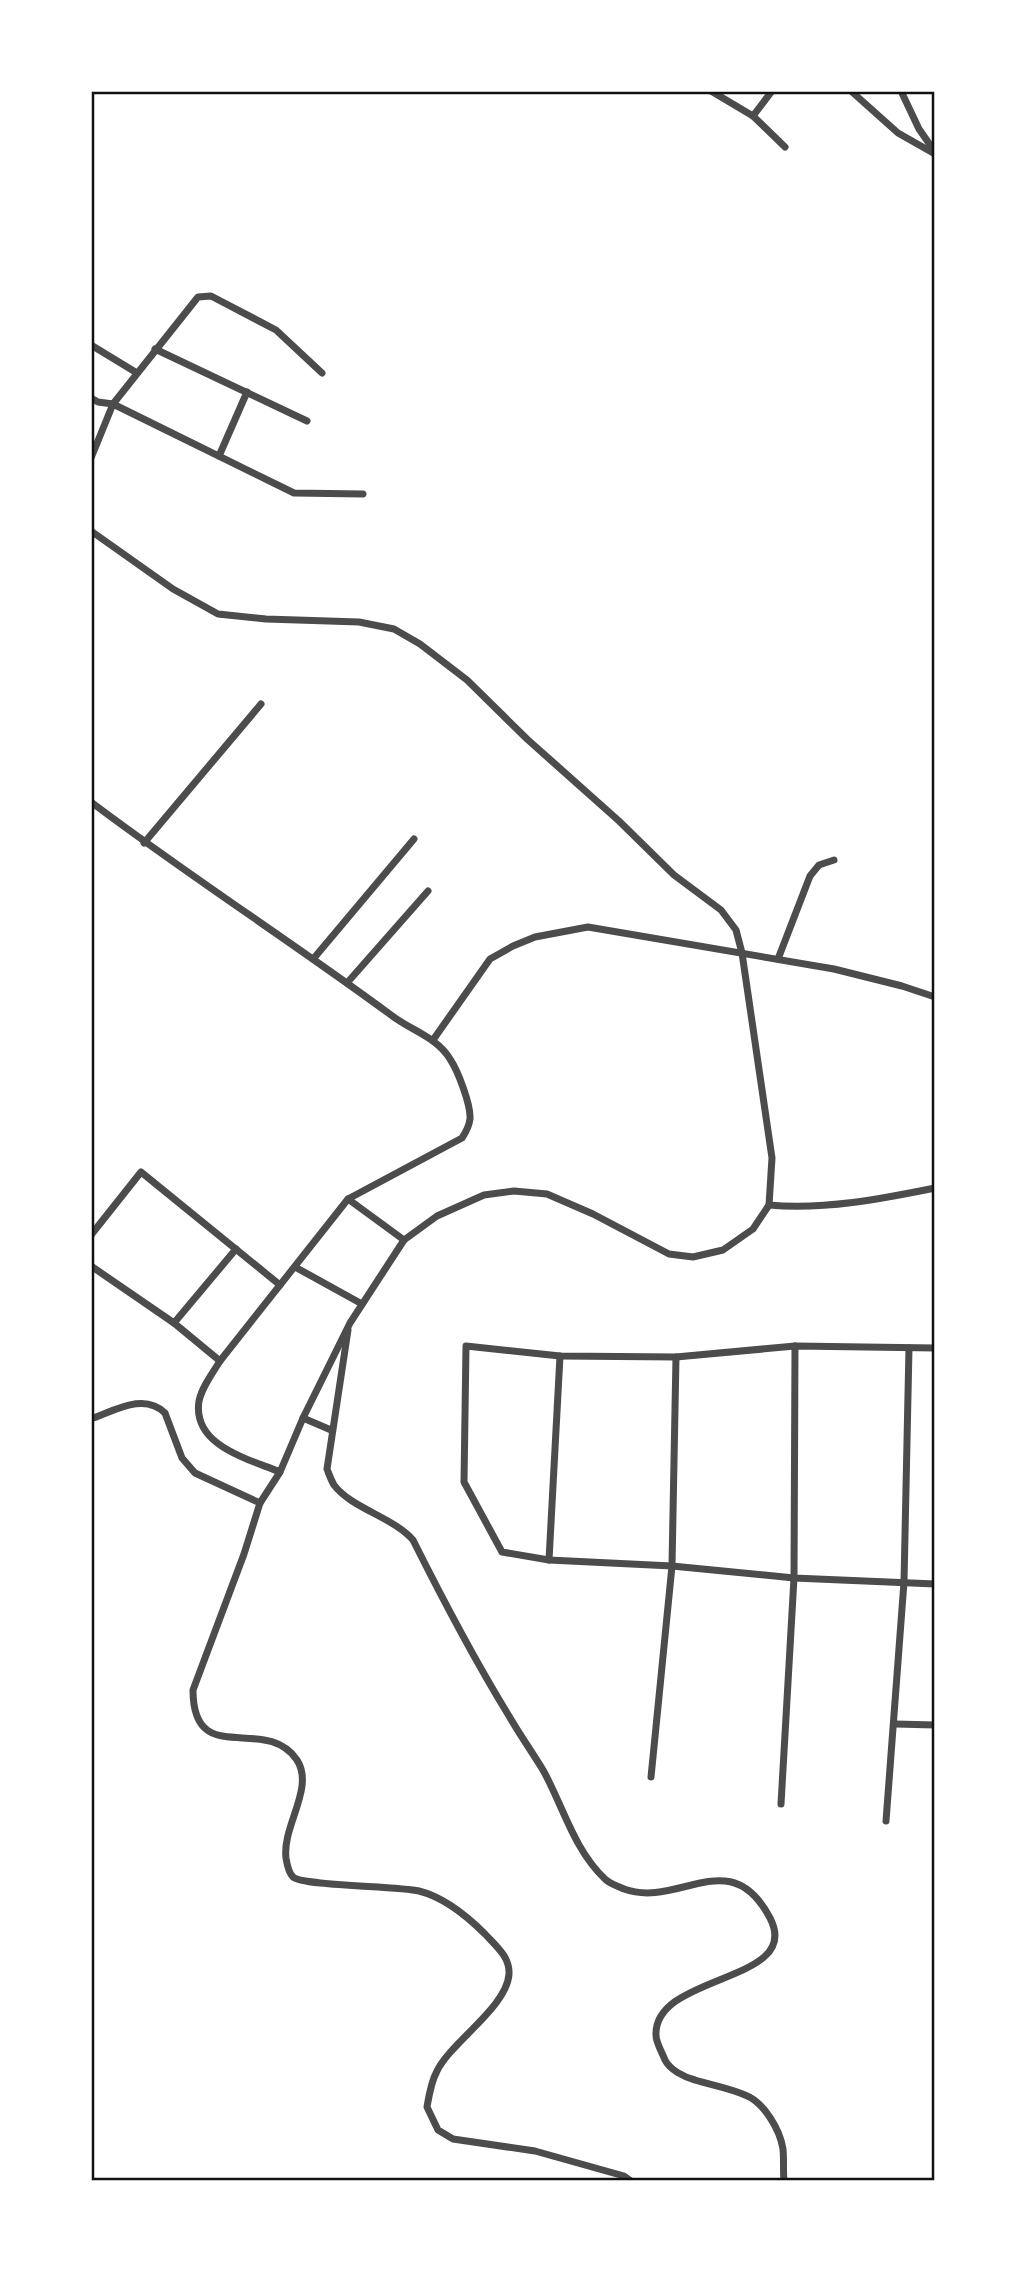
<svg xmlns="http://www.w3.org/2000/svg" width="1026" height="2272" font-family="'Times New Roman',serif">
<rect width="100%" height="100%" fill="#fff"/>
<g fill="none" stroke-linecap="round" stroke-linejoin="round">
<g stroke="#4c4c4c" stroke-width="7">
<polyline points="711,91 753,116 785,147"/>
<polyline points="851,91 898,133 935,154"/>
<polyline points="901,91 919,129 935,152"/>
<polyline points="753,116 772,91"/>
<polyline points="91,345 137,373"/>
<polyline points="155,349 307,421"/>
<polyline points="91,398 98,402 113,404 294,493 363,494"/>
<polyline points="219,456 247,392"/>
<polyline points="91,458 113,404 198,297 211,296 276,330 322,373"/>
<path d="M91,531L173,589L218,614L266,619L359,622L394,629L420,644L467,680L527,739L619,821L674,875L721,910L736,930L742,953L772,1158L769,1205L753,1229L723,1250L693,1257L669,1254L593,1214L547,1194L514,1191L484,1195L437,1216L404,1240L350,1323L303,1418L280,1472L260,1503L244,1554L193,1690C193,1770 265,1713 297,1760C315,1788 282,1826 286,1858C287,1864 288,1872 293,1877C302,1886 397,1886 419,1891C443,1897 468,1917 485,1934C496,1946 510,1957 509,1974C507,2007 451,2042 437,2071C431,2082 429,2095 427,2107L438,2130L453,2139L535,2151L624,2176L631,2181"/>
<path d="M91,802C189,876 292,942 391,1015C410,1030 437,1037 450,1059C458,1071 471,1105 470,1119C469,1127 466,1132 462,1138L348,1199L220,1361L174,1323L91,1266"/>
<polyline points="144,843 261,704"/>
<polyline points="314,958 414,839"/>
<polyline points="778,959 810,876 819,865 834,860"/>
<polyline points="347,983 428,891"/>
<polyline points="433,1040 490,959 513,946 535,937 588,927 834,969 902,986 935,997"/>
<polyline points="348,1199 404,1240"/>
<path d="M769,1205C824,1210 881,1199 935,1188"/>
<polyline points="91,1235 141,1172 280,1285"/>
<polyline points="295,1267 362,1304"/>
<polyline points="174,1323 236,1249"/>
<path d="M348,1330L327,1469C329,1474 331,1480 334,1485C351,1508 393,1517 413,1540C443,1600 474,1659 509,1716C520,1735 532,1752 543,1770C563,1806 574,1850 605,1879C610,1884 618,1886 624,1889C679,1909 730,1842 770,1918C804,1983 654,1973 656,2035C656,2043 662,2052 665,2060C670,2070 684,2077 695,2080C711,2085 729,2088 745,2095C764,2102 780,2130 783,2149C784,2159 783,2171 784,2181"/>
<polyline points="935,1348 795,1346 676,1357 560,1356 466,1346 464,1482 502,1552 549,1560 672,1566 794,1578 935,1584"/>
<path d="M220,1361C212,1374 202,1387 199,1401C192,1446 249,1459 280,1472"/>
<polyline points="303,1418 331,1430"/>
<path d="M91,1419C114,1411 144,1392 165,1413L182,1458L195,1473L260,1503"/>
<polyline points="549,1560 560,1356"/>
<polyline points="895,1724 935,1725"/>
<polyline points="651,1777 672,1566 676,1357"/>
<polyline points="781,1804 794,1578 795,1346"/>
<polyline points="886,1821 904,1582 909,1348"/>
</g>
</g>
<rect width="1026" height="2272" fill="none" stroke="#ffffff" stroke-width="186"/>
<rect x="93" y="93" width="840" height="2086" fill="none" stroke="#111" stroke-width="2.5"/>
</svg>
